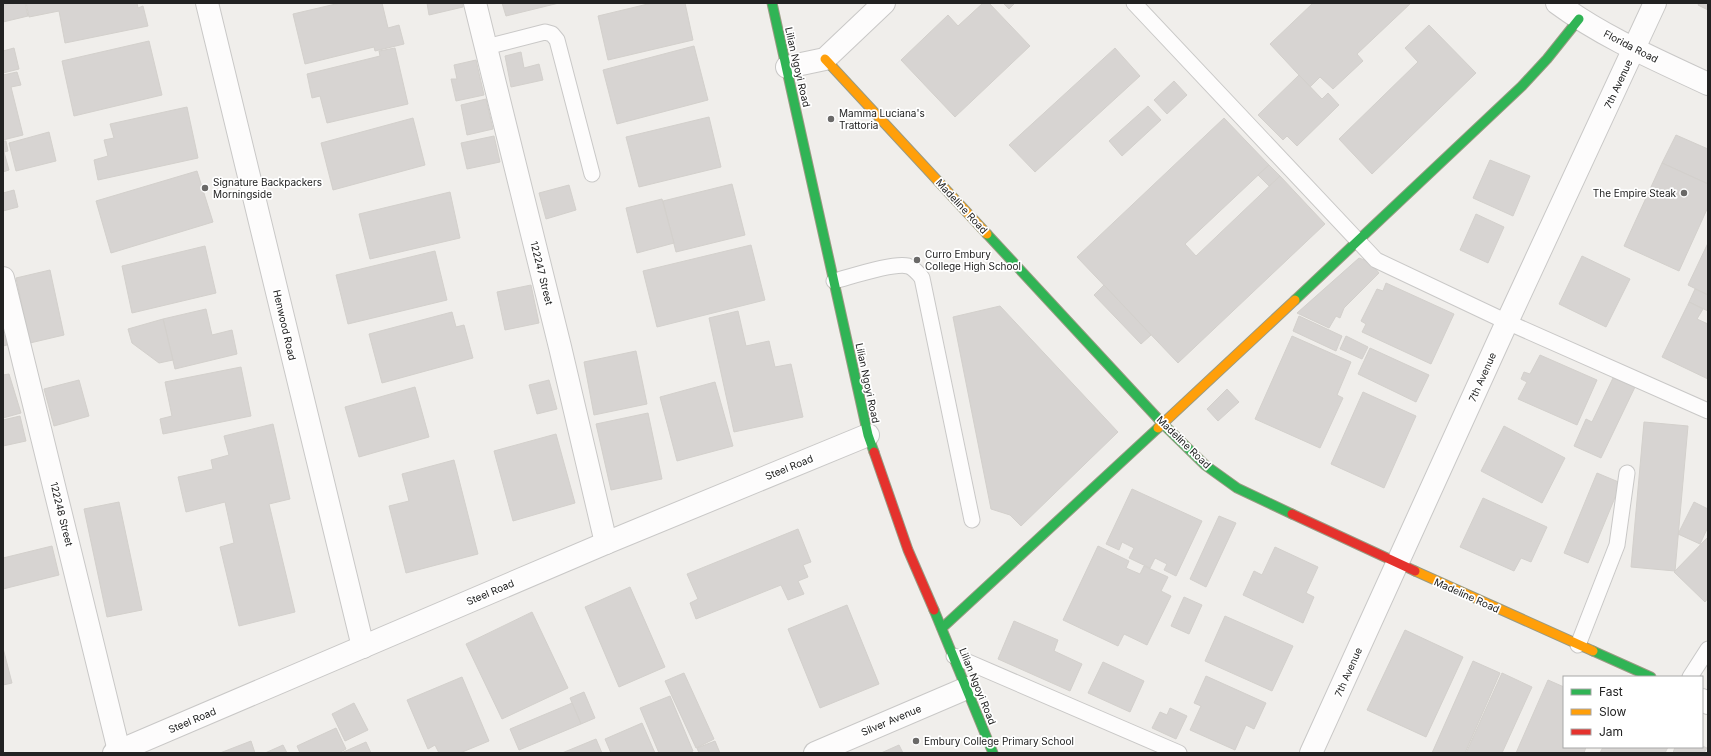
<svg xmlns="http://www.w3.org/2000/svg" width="1711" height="756" font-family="Inter,sans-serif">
<rect width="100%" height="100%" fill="#f0eeeb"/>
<g fill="#d7d4d2" stroke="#d3d0cc">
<polygon points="25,3 28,16 3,22 3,4"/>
<polygon points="26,3 137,3 138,8 143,6 148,26 65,43 59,11 29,17"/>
<polygon points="340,3 382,3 388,28 399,25 404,44 375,51 374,47 305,64 293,14"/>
<polygon points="427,3 462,3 463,7 429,15"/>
<polygon points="502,3 559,3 506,16"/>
<polygon points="652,3 685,3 693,40 608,60 598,16"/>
<polygon points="983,3 989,3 1030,46 955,117 901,60 948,15 958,26"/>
<polygon points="1003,3 1015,3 1009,9"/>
<polygon points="1313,3 1411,3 1357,54 1363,61 1333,89 1320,77 1310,87 1270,44"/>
<polygon points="1699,3 1708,3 1708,10 1698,5"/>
<polygon points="1429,25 1476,73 1372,174 1339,139 1418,62 1405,48"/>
<polygon points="149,41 162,95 74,116 62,61"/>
<polygon points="694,46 708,100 617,124 603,70"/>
<polygon points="14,48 19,69 3,73 3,51"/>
<polygon points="395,48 408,104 327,123 320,96 312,98 307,74 380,56 379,51"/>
<polygon points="1115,48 1140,76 1035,172 1009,145"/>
<polygon points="521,52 524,68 539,64 543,80 511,87 505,56"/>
<polygon points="476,60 484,95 456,101 451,79 457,79 454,65"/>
<polygon points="17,72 21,85 11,87 23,135 3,140 3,75"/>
<polygon points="1299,75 1322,99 1328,93 1339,105 1297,146 1287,136 1283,140 1258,115"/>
<polygon points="1174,81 1187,95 1167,114 1154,100"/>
<polygon points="486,99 493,129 467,135 461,105"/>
<polygon points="1148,106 1161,120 1122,156 1109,141"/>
<polygon points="187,107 198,158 98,180 94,160 108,156 104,140 114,138 110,124"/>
<polygon points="709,117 721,167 639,187 626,137"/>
<polygon points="413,118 425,165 333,190 321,143"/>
<polygon points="1224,118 1269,165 1185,244 1196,256 1280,176 1325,224 1178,363 1077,257"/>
<polygon points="49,132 56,161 16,171 9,143"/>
<polygon points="1676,135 1708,149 1708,184 1662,163"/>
<polygon points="494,136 500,162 467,169 461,143"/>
<polygon points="3,141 6,141 8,151 4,152 9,170 3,172"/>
<polygon points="1490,160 1530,176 1513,216 1473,198"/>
<polygon points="1662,163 1708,184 1708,207 1679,271 1624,246"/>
<polygon points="1269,165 1280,176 1269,186 1258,175"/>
<polygon points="197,171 213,222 111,253 96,201"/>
<polygon points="732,184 745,235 676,252 663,201"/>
<polygon points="569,185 576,210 546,219 539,193"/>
<polygon points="14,190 18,207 3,211 3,193"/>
<polygon points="450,192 460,238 370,259 359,214"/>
<polygon points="662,199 674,243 637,253 626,208"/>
<polygon points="1476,214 1504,227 1488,263 1460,250"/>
<polygon points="1708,243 1708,295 1688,285"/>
<polygon points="751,245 765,300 657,327 643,271"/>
<polygon points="205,246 216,293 132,313 122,266"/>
<polygon points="435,251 447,300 348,324 336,275"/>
<polygon points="1582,256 1630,279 1606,327 1559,304"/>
<polygon points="1359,258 1370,262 1379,273 1344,308 1340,318 1336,316 1329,328 1297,313"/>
<polygon points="50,270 64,335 30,343 16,278"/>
<polygon points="1386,283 1454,314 1431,364 1362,332 1366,324 1361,321 1377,289 1383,291"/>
<polygon points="531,285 539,323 505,330 497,292"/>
<polygon points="1104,285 1151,335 1141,344 1094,295"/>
<polygon points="1695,289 1708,295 1708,311 1689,302"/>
<polygon points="1689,302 1703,309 1697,319 1708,324 1708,379 1662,357"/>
<polygon points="1000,306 1118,432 1021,526 1010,515 991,509 953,317"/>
<polygon points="206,309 212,335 232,330 237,354 175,369 163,319"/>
<polygon points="738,311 746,346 769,341 775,367 791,364 803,417 734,432 709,318"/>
<polygon points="452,312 456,327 464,325 473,358 382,383 369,334"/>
<polygon points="1299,316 1342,336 1336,351 1293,331"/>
<polygon points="163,319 173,360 159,363 132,343 128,329"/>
<polygon points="3,330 7,345 3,346"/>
<polygon points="1292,336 1351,362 1337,395 1343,398 1320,448 1255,419"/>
<polygon points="1346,336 1368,347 1362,359 1340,349"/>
<polygon points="1370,348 1429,375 1416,402 1358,374"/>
<polygon points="636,351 647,404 594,415 584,362"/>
<polygon points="1540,355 1597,380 1577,425 1518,399 1527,382 1521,379 1524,372 1530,374"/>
<polygon points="241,367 251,416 163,434 160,419 172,416 165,382"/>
<polygon points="9,374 21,413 3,418 3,375"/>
<polygon points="1613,378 1635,387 1601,458 1574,446 1586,419 1592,422"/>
<polygon points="79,380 89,416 54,426 44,389"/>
<polygon points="549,380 557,409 537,414 529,385"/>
<polygon points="715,382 733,446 677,461 660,397"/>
<polygon points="415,387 429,437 359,457 345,407"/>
<polygon points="1227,389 1239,402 1218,421 1207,409"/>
<polygon points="1363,392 1416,416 1384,488 1331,464"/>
<polygon points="648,413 662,479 611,490 596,424"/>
<polygon points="20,416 26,441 3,446 3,420"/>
<polygon points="1644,422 1688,426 1675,571 1631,567"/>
<polygon points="273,424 290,499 269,504 295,612 239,626 220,547 234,543 225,502 186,512 178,477 213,469 211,460 229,455 224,436"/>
<polygon points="1504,426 1565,458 1542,503 1481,471"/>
<polygon points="556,434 575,503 513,521 494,451"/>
<polygon points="454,460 478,554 406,573 389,506 409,501 402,474"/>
<polygon points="1597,473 1621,483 1588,563 1564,553"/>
<polygon points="1132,489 1202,521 1176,576 1164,570 1167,564 1155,558 1150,568 1129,558 1134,548 1122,542 1119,550 1106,544"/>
<polygon points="1483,498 1547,527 1531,562 1521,558 1514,571 1460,547"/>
<polygon points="119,502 142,610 107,617 84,509"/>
<polygon points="1694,502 1708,509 1708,527 1700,544 1678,534"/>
<polygon points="1219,516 1236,523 1206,587 1190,579"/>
<polygon points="798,529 811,562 803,565 808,577 798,581 804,594 788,600 781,585 696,619 690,603 698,599 687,574"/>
<polygon points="1708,537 1708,598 1705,602 1674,572"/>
<polygon points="52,546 59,575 3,589 3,558"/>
<polygon points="1098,546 1129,561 1126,568 1140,574 1144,566 1168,577 1161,591 1171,596 1147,645 1124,634 1118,646 1063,620"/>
<polygon points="1275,547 1318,567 1306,593 1314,597 1303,623 1243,595 1254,571 1262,575"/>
<polygon points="630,587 665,667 619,687 585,607"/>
<polygon points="1184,597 1202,605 1189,634 1171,626"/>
<polygon points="847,605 879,684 820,708 788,629"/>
<polygon points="532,612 568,688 502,719 466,644"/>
<polygon points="1225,616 1293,646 1272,691 1205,661"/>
<polygon points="1014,621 1058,640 1054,651 1082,664 1070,691 998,659"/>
<polygon points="1405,630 1463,657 1426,737 1367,710"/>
<polygon points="3,648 12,683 3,685"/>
<polygon points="1473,661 1500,673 1465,753 1432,753"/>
<polygon points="1103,662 1144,681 1130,712 1088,693"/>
<polygon points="684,673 714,739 696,748 665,681"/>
<polygon points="1502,673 1532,687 1502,753 1466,753"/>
<polygon points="1206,676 1266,703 1254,729 1246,725 1235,750 1190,730 1201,706 1194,703"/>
<polygon points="462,677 489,741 460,753 439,753 435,745 428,749 407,700"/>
<polygon points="1548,680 1564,687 1564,747 1586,747 1584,753 1516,753"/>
<polygon points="584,692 595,718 581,724 570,698"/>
<polygon points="670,696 693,751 689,753 659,753 640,708"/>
<polygon points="354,703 368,730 345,741 332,714"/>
<polygon points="572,703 581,724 519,750 510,729"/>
<polygon points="1170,708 1187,716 1176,739 1152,728 1160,712 1167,715"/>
<polygon points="642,723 655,753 611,753 605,739"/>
<polygon points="336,728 346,749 339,753 300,753 297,746"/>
<polygon points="596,739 602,753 562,753"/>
<polygon points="251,741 255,753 220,753"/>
<polygon points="715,741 720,753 699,753 697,748"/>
<polygon points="366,742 371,753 341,753"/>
<polygon points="283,745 287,753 265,753"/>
<polygon points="899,745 903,753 881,753"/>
<polygon points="1702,746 1707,748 1704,753 1673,753 1675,747 1702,747"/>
<polygon points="1603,747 1668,747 1665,753 1600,753"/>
</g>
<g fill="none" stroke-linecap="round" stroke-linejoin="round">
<g stroke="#c9c8c7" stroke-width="17">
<g id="lane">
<polyline points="1134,3 1376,260 1507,322 1708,411"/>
<polyline points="486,47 545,32 552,34 557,40 592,174"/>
<path d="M834,281C850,277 894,262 908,266C914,268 918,273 922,278L972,520"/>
<polyline points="1578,645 1617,545 1627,473"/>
<polyline points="954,656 1179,753"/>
<polyline points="1690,677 1708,649"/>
</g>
</g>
<g stroke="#c9c8c7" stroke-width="24">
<g id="street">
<polyline points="207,3 363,647"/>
<polyline points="475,3 560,347 606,543"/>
<path d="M1557,3C1603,37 1657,60 1708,84"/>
<polyline points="787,67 825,59 884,3"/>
<polyline points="3,278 119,751"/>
<polyline points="1702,700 1708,703"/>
<polyline points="114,753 606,543 868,435"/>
<polyline points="815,753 967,688"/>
<polyline points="1311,753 1507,322 1655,3"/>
</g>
</g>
<g stroke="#999a82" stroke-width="11">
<g id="fast">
<polyline points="772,3 868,435 874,452"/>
<polyline points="987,234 1163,424 1205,465 1237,488 1292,514"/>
<polyline points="1295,300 1522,86 1547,59 1579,19"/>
<polyline points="934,610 993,753"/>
<polyline points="942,628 1158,428"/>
<polyline points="1593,651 1651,677"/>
</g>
</g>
<g stroke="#999a82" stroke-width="11">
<g id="slow">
<polyline points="825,59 987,234"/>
<polyline points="1158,428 1295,300"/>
<polyline points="1415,571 1593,651"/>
</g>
</g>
<g stroke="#999a82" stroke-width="11">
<g id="jam">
<polyline points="874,452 908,550 934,610"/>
<polyline points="1292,514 1415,571"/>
</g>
</g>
<use href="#lane" stroke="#fdfcfc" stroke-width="15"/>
<use href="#street" stroke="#fdfcfc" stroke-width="22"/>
<use href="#fast" stroke="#30b455" stroke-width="9"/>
<use href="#slow" stroke="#ff9f0a" stroke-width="9"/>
<use href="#jam" stroke="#e5322d" stroke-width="9"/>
</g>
<g fill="#6a6968" stroke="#fff" stroke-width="1.5">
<circle cx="831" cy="119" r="4"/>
<circle cx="205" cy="188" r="4"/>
<circle cx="1684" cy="193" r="4"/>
<circle cx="917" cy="260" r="4"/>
<circle cx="916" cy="741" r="4"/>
</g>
<g text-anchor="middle" stroke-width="3.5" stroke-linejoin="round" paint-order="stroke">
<g font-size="10" fill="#222" stroke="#fff">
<text transform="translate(1631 46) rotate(27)" y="4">Florida Road</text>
<text transform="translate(798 67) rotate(77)" y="4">Lilian Ngoyi Road</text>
<text transform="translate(1618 84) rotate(-65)" y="4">7th Avenue</text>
<text transform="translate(962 206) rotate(47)" y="4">Madeline Road</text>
<text transform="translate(542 273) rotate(76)" y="4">122247 Street</text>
<text transform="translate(285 325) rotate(77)" y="4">Henwood Road</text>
<text transform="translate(1482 377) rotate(-66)" y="4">7th Avenue</text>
<text transform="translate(868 383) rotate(78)" y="4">Lilian Ngoyi Road</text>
<text transform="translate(1184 442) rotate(44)" y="4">Madeline Road</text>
<text transform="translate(789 467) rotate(-22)" y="4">Steel Road</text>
<text transform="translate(62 514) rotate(76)" y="4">122248 Street</text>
<text transform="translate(490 592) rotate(-23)" y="4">Steel Road</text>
<text transform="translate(1467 595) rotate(24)" y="4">Madeline Road</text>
<text transform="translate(1348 672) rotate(-66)" y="4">7th Avenue</text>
<text transform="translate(978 686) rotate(68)" y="4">Lilian Ngoyi Road</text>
<text transform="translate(192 720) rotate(-23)" y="4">Steel Road</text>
<text transform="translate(891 720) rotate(-23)" y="4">Silver Avenue</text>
</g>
<g font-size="10" fill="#222" stroke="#fff" text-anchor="start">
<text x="839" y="117">Mamma Luciana's<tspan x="839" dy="12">Trattoria</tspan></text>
<text x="213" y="186">Signature Backpackers<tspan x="213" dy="12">Morningside</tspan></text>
<text x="1676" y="197" text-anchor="end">The Empire Steak</text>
<text x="925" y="258">Curro Embury<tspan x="925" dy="12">College High School</tspan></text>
<text x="924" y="745">Embury College Primary School</text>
</g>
</g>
<rect width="1711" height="756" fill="none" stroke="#222222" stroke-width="8"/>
<rect x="1563" y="676" width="140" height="72" fill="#ffffff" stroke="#a7a7a7"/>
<rect x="1571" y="689" width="20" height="6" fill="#30b455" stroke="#a7a7a7"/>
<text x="1599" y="696" font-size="12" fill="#222222">Fast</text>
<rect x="1571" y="709" width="20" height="6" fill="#ff9f0a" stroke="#a7a7a7"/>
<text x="1599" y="716" font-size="12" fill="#222222">Slow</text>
<rect x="1571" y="729" width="20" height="6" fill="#e5322d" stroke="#a7a7a7"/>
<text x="1599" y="736" font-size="12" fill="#222222">Jam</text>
</svg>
